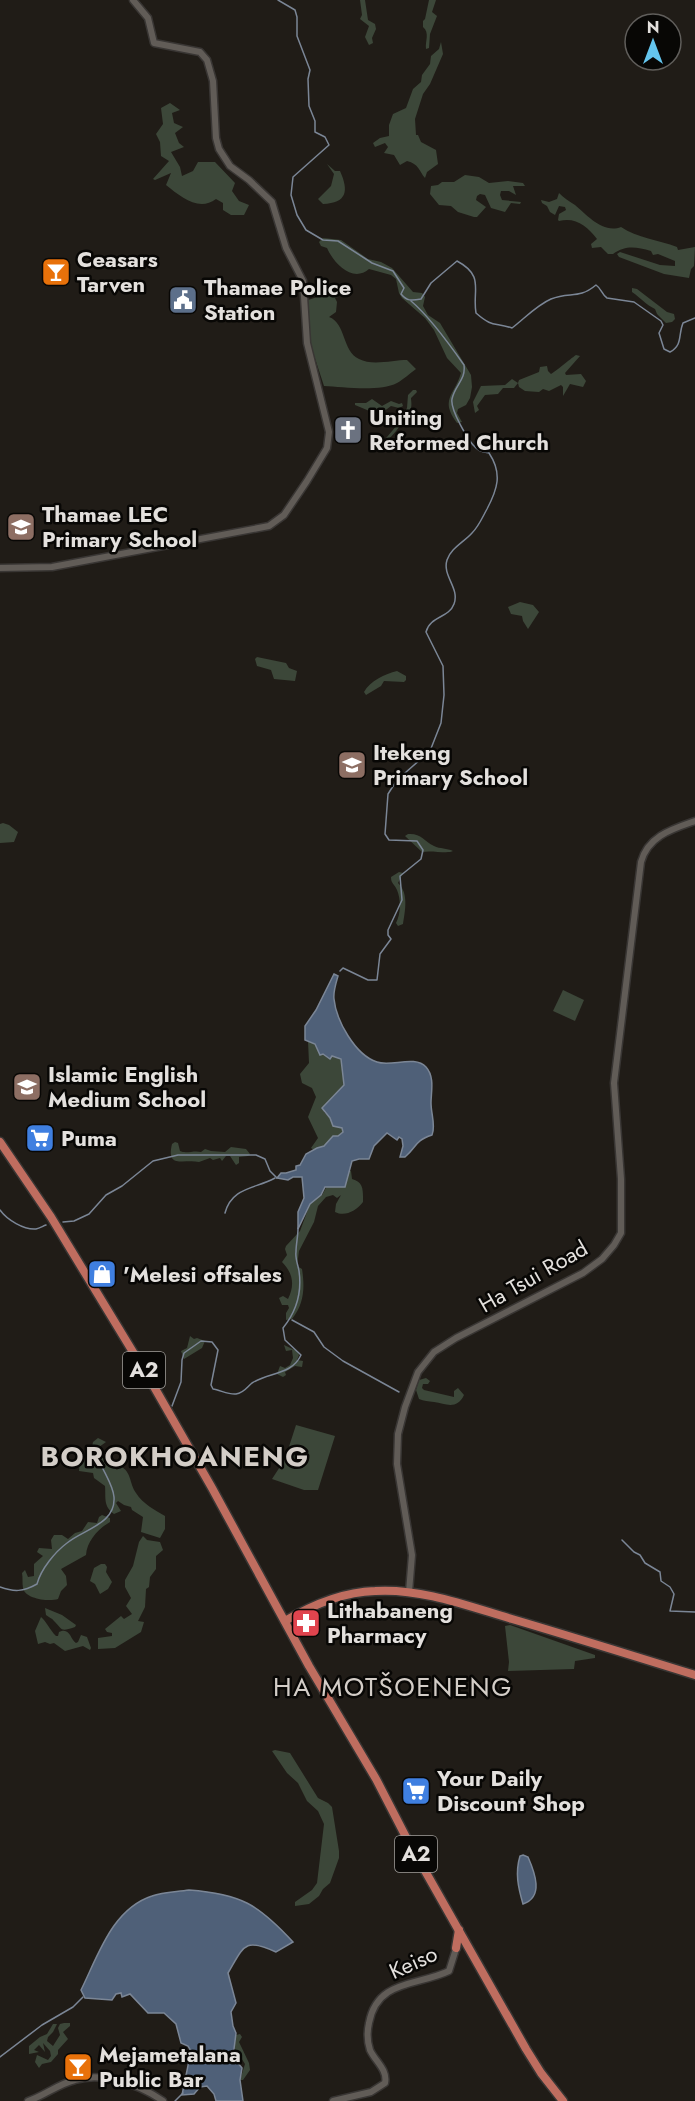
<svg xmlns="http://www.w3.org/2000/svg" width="695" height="2101" font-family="Jost,sans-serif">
<rect width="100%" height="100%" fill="#201c17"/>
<g fill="#3c4739">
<polygon points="360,0 365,0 368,20 375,24 376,29 372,38 373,43 369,45 365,37 369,26 360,19 362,15"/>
<path d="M429,0H436L432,12L437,16L430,34L429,48L426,49C425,41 430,33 423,27V21L425,19Z"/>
<path d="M441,42L443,54L430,84L423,94L415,119L416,135H418L421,142L436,150L438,164L427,172L425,178C419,171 419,164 407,161L400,165L394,155L384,153L388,147L385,143L375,147L373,143L380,138L389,136V125L393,114L406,108L413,89L421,82L422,75L430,64L431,56L439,49Z"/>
<path d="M170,103L180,110L172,113L174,123L183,127L175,133L179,143L184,147L171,152L180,167L182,176L193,171L198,162H215L235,183L232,191L239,201L249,205L244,215H231L223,210V203L216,199C199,212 181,197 166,185L171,173L155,180L153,179L169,161L161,156L160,142L156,134L163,124L161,108Z"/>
<path d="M327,164L335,171H340C349,191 347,203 323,204L318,199L331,186L334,174Z"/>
<polygon points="465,175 479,177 489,183 508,181 523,183 525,186 513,186 516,195 509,191 501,191 500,195 502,200 521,202 520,204 511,203 505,212 491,208 485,195 480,194 477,196 476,200 486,207 477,217 474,217 458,212 451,206 439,205 430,194 431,186 438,185 442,182 454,182"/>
<path d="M559,193C564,198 569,201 575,205C587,215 603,234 621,227C637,238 659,240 677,247L678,250L695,247L694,266L691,269L689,278L664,274L619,257L617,254L620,252L660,265L675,266V261L658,254L653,255L651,251C636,247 626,245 613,254H608L601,247L592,248L591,244L597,239C587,226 576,217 559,221L558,220L559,214L566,210L565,207L559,206L555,215L550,212L547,206L542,203L541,200L549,202L557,199Z"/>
<path d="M323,238L341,240L368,259L381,262L392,268L413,292L422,293L425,297L423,306L428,315L440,323L471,375L472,387L470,398L466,405L458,409L457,413L462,422L457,423C439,399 455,395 461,373L447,358L434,330L425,318L402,298L399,293L396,279L391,275L369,269C353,283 334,264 327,248L321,246L319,242Z"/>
<path d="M632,288L637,289L667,312L674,314L675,319L672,322L666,323L657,314L655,309C646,305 641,298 632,292Z"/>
<path d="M336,291L338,297L335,298L337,302L336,312L329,317C346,323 342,351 359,359C372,366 393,360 407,360L416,369C410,373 403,380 397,383C380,392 343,387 324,386L309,340L308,300Z"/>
<path d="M576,355L580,356L565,373L566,375L581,374L586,381L583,387L570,384L563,396V387L561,385L549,391L543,389L539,392L525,391L519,387L518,383L514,388H503L498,394L485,395L477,406L479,410L475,413L473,402L481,386L505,385L512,379L518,383L519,380L539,372L540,367L547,366L548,371L551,374C555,372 570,359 576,355Z"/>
<path d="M413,390H416L417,392L411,398C411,400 412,405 411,408C407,419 387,444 376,450L398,424L407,408L408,395Z"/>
<polygon points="372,399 382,406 391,401 399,404 402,403 403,406 399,408 391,406 379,415 355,405 355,403 366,403"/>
<polygon points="520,602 533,605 539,612 528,629 523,621 522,616 511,614 508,607"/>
<polygon points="257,657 286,663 289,668 297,671 295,681 274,679 271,670 257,666 255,659"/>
<path d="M397,671L406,676V680L404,682L384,681L381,686L366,695L364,692C370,681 385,674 397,671Z"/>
<polygon points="3,823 9,825 18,832 14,842 0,843 0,824"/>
<path d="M408,834C421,833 424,841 434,846C440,849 447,848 453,851C448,854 431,850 422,852L405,836Z"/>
<path d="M399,872L403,873L398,883C409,893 405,911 403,924L398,926L396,923C401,914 401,899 397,890C394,883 391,884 391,877Z"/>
<polygon points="563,990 584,1000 575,1021 553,1011"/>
<path d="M308,1041L315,1044C319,1055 331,1057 341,1058L344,1085L333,1096L324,1112L330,1118L333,1126L342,1128L343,1132L324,1146L314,1150L311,1148L318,1138L308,1117L316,1097L312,1088L302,1083L300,1074L309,1063Z"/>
<path d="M175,1142L178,1143L180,1151C186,1154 194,1150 201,1152L205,1149L211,1151L225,1152L231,1147L246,1149L250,1154L248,1156L239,1157V1163L236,1165L230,1156H226L222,1161L220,1158L213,1160L210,1158L199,1162C184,1159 166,1169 172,1144Z"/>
<path d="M347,1171H351L352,1179C364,1182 363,1191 363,1202C356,1211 345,1217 335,1212L336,1204L341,1195L337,1198L333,1195L326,1197L318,1206L314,1222L299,1251L297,1266L302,1269C305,1288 304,1304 292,1319L286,1320V1313L289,1308L288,1305H282L279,1298L283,1296L288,1299C295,1285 293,1273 282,1262L287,1255L285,1249L286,1246L300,1231L310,1204L322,1195L327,1186Z"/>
<polygon points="190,1336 194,1339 197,1338 205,1341 202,1348 184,1359 181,1351 187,1348"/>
<polygon points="284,1345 297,1351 299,1355 297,1360 303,1361 302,1367 295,1366 285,1372 286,1375 283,1377 277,1374 280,1366 285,1368 290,1365 293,1358 292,1350 286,1351"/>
<path d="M426,1378L430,1381L428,1384H423L422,1388L424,1390L454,1397V1391L458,1388L464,1395C457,1410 446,1404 434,1402C428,1401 424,1401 419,1399L416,1390L419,1380Z"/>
<polygon points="296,1425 335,1436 318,1490 304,1490 272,1479 285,1459"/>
<path d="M98,1438L106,1442L99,1447L98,1452L104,1455V1463L107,1462L108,1457H111L113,1466L117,1470L120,1466C132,1472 129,1483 136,1493C143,1504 155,1510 165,1516V1529L160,1538L141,1532L143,1517L132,1510L131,1507L124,1505L118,1501L116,1503L121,1511L114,1514C103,1506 106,1498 105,1486L94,1478L93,1473L79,1471L80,1460L91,1452L93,1442Z"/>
<path d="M102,1515L110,1518V1522C98,1529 87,1541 86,1555L61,1569L66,1576L67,1585L61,1591L58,1599C49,1602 25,1599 23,1588C22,1583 23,1578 22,1573L25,1570L28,1577L34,1576V1564L43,1556L37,1552L39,1548L52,1549L51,1540L54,1535H62L68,1539L75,1533L82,1531L88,1522L97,1523L99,1517Z"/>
<polygon points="143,1536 147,1540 160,1542 163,1550 156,1556 156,1569 150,1577 149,1587 146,1589 145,1607 138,1621 144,1622 141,1632 115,1648 98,1649 98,1638 112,1636 112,1633 107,1632 105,1629 121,1616 124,1619 132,1614 126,1606 131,1598 125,1587 125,1580 133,1566 139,1542"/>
<polygon points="101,1564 105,1564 107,1567 106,1572 112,1582 108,1589 100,1594 95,1584 90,1581 94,1568"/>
<path d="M45,1608L62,1615L76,1625L75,1627C60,1632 63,1630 54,1621C52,1618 48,1617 46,1615Z"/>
<path d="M41,1617C46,1621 50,1630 56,1636H58L59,1632C70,1627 70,1639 76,1643L78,1642L81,1635L87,1637L91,1648L90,1650L83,1646L65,1651L54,1643L50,1644L45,1642L38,1644L35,1631Z"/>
<polygon points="510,1625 595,1655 595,1658 575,1661 574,1669 508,1671 509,1662 505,1626"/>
<polygon points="275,1750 290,1753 318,1798 328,1803 332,1807 339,1851 339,1858 330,1883 323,1889 319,1896 309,1904 295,1906 295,1902 312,1890 317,1883 324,1824 318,1811 307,1801 298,1783 287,1773 272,1751"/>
<polygon points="64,2023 70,2023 70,2026 63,2032 68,2039 58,2050 58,2054 51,2062 42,2064 39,2068 35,2062 37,2055 48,2060 51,2056 50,2051 43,2043 45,2052 39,2045 34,2050 39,2052 29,2054 29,2046 40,2037 47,2034 53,2024 57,2024 53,2032 48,2037 47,2041 53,2046 60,2035 58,2028 60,2024"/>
<path d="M240,2034L242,2037L239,2042L249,2063L250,2070L243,2080H240L245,2064C240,2054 229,2049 236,2035Z"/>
</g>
<g fill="#4f6078" stroke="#7b8696" stroke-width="1.5">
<path d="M334,974L338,976C336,983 333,992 334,999C336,1020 355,1055 377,1062C391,1067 415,1055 426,1067C435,1077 431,1092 431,1103C431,1114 436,1126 432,1135C414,1141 417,1147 405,1157H400L403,1146L402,1139L399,1137L397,1140L387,1133L374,1146L369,1159H359L352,1161L345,1187H325L321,1195L310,1204L298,1229V1212L304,1198L302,1177H293L288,1180L277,1178L281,1173H286L296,1170V1166L300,1165L306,1154L317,1148L324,1146L333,1136H338L343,1132L342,1128L333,1126L330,1118L322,1108L344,1085L341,1059L332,1056L330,1059L323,1054L320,1055L315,1044L305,1040V1026L316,1010Z"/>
<path d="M523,1855L528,1857C535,1873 544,1897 523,1904C518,1887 515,1873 520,1856Z"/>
<path d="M189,1890C241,1894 258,1904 293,1942L276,1952C244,1937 244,1946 228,1973L236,2003L231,2012L233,2026L236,2033L233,2057L242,2068L240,2080L243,2101H216L214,2094L207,2086L200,2087L194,2094L182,2095L191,2051L188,2046L181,2043L176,2024L164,2013H148L130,1994L122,1997L121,1993L116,1994L112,2000L85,1998L81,1990C98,1956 112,1909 152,1896C163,1892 176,1892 189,1890Z"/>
</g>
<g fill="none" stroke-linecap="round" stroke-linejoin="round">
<g stroke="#7b8696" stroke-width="1.5">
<path d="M278,0L295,10L297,17V36L310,70L308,79L309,106L315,121V132L325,137L329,145L293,177L291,195L297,215L306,230L323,240L338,241L372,263L393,271L404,288L401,294C407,301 411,301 421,299L431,283L457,261C485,276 472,290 476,313C493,328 494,322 512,328C525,318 537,305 551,299C570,291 578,300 596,285C602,289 602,295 607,298L634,302L661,321L663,325L659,333L664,349L670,352C683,345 678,335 683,323L695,318"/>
<path d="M340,971L343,968L368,980H377L380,954L391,939L388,935V930L402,900L400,876L421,859L423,850L417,841L389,840L385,834L388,794L397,780L430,751L441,723L444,695L443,666L426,632C430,616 449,618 454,604C460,588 442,576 447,560C451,548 464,542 472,533C479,526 482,518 487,509C497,490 503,474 489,453C484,452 480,452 476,448C468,441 450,409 452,399C455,385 466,380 464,365C450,345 429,316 411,301"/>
<path d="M0,1210C7,1220 24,1230 36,1229C40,1228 43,1226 46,1225"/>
<path d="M225,1213C232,1187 255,1189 275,1178"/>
<polyline points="63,1222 74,1221 89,1214 106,1195 122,1186 153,1161 178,1155 256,1155 265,1159 270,1171 277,1178"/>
<polyline points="292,1320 314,1332 324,1347 343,1361 399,1392"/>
<path d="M172,1406L181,1382L182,1360L184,1353L201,1341L212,1342L218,1350L211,1385L213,1389C220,1390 229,1395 236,1394C244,1393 247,1387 252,1383C269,1372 292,1375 301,1355L285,1340L283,1328C296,1312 302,1292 299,1271C298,1265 295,1258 296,1252C296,1244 298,1237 298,1228"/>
<polyline points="622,1540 634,1552 640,1555 645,1563 660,1572 661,1581 670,1587 674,1594 670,1611 695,1612"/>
<path d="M0,1587C14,1592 23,1592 37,1584C41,1569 55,1552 67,1543C84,1529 116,1524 114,1497C113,1485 104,1473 100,1462L101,1457L111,1448"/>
<polyline points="0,2057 42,2025 73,2007 83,1997"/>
<polyline points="175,2101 183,2093"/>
</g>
<g stroke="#393634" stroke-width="9">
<g id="minor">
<polyline points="0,568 52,567 269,526 284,515 307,481 327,448 329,432 307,343 303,281 286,248 272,202 249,180 230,166 219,149 216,138 213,81 207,60 200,52 154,43 148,18 133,0"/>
<path d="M409,1592L412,1555L397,1464L398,1434L405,1407L418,1372L434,1352L456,1338L583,1273L602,1259L614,1245L621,1233V1179L614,1083L641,862C648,836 672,829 695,821"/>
<path d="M28,2101C44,2096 58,2084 75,2080C103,2071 140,2085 163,2101"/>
<path d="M333,2101L371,2092L385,2083C388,2070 375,2061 370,2050C367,2041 367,2032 369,2023C377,1979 418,1986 449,1971L455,1952"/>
</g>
</g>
<g stroke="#393634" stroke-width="11">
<g id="major">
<polyline points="0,1142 51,1217 153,1385 212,1488 309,1666 376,1779 407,1839 526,2049 541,2073 563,2101"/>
<path d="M285,1621C312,1605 343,1592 375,1591C421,1588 468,1606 512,1619C573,1637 634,1656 695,1675"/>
<polyline points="456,1948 459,1930"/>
</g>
</g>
<use href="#minor" stroke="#615c57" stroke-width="6"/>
<use href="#major" stroke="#bf6d5f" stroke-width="8"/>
</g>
<defs>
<g id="bar-square" transform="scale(1.5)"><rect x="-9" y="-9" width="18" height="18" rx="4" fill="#e8710a" stroke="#080705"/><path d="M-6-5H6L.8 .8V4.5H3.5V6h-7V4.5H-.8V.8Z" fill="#fff"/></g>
<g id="civic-square" transform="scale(1.5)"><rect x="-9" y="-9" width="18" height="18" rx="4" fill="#5c6f8a" stroke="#080705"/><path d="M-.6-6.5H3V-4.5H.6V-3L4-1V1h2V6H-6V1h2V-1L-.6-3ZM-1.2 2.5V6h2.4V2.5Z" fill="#fff"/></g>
<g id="church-square" transform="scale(1.5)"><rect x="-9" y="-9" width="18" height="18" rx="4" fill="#6b7280" stroke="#080705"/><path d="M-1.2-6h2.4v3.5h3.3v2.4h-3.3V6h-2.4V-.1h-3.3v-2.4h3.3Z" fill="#fff"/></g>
<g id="school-square" transform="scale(1.5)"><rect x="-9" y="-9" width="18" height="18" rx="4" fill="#8d6e63" stroke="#080705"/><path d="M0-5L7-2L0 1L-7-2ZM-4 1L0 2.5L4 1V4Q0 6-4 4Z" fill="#fff"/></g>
<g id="supermarket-square" transform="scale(1.5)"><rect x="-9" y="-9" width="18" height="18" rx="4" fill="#3f7fe0" stroke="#080705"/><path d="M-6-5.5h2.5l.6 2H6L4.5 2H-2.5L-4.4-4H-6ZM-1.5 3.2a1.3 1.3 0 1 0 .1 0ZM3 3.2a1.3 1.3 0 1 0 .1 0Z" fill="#fff"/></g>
<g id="shop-square" transform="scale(1.5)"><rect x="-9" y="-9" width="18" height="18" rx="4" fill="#3f7fe0" stroke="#080705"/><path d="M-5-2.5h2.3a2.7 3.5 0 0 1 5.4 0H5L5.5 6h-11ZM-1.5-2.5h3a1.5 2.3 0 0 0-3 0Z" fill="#fff"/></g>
<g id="pharmacy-square" transform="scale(1.5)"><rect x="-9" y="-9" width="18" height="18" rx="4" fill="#e0444e" stroke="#080705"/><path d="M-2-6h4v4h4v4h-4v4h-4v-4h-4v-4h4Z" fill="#fff"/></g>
</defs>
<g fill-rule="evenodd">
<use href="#bar-square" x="56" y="272"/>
<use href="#civic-square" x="183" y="300"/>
<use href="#church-square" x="348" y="430"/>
<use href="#school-square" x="21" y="527"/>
<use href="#school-square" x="352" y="765"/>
<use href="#school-square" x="27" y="1087"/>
<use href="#supermarket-square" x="40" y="1138"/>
<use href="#shop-square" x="102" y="1274"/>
<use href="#pharmacy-square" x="306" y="1623"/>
<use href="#supermarket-square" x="416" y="1791"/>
<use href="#bar-square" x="78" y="2067"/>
</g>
<g text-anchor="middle" stroke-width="5" stroke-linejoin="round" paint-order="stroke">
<g fill="#080705" stroke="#a19f9c" stroke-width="1.5">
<rect x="123" y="1352" width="42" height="36" rx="4.5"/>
<rect x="395" y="1836" width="42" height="36" rx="4.5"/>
</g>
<g font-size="21" font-weight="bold" fill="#e3e0dd">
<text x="144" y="1377">A2</text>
<text x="416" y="1861">A2</text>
</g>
<g font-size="22" font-weight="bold" fill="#e3e0dd" stroke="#080705" text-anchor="start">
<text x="77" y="267">Ceasars<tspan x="77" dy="25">Tarven</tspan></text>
<text x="204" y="295">Thamae Police<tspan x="204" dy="25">Station</tspan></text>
<text x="369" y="425">Uniting<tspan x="369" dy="25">Reformed Church</tspan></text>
<text x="42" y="522">Thamae LEC<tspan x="42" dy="25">Primary School</tspan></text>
<text x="373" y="760">Itekeng<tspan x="373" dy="25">Primary School</tspan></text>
<text x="48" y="1082">Islamic English<tspan x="48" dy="25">Medium School</tspan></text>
<text x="61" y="1146">Puma</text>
<text x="123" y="1282">'Melesi offsales</text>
<text x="327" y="1618">Lithabaneng<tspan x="327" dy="25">Pharmacy</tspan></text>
<text x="437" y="1786">Your Daily<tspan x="437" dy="25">Discount Shop</tspan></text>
<text x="99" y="2062">Mejametalana<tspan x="99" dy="25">Public Bar</tspan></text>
</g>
<g font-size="22" fill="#e3e0dd" stroke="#080705">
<text transform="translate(533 1276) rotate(-30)" y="8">Ha Tsui Road</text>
<text transform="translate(413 1962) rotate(-24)" y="8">Keiso</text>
</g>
<g font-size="26" letter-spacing="1.5" fill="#d3cdc7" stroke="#080705">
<text x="393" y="1696">HA MOTŠOENENG</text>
</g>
<g font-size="28" font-weight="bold" letter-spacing="1.5" fill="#d3cdc7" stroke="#080705">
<text x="175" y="1466">BOROKHOANENG</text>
</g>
</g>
<g transform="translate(653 42)"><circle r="28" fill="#080705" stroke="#605e5b" stroke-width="1.5"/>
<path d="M0-4.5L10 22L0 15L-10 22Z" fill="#64c5ee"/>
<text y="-9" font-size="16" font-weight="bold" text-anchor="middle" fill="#e3e0dd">N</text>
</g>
</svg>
